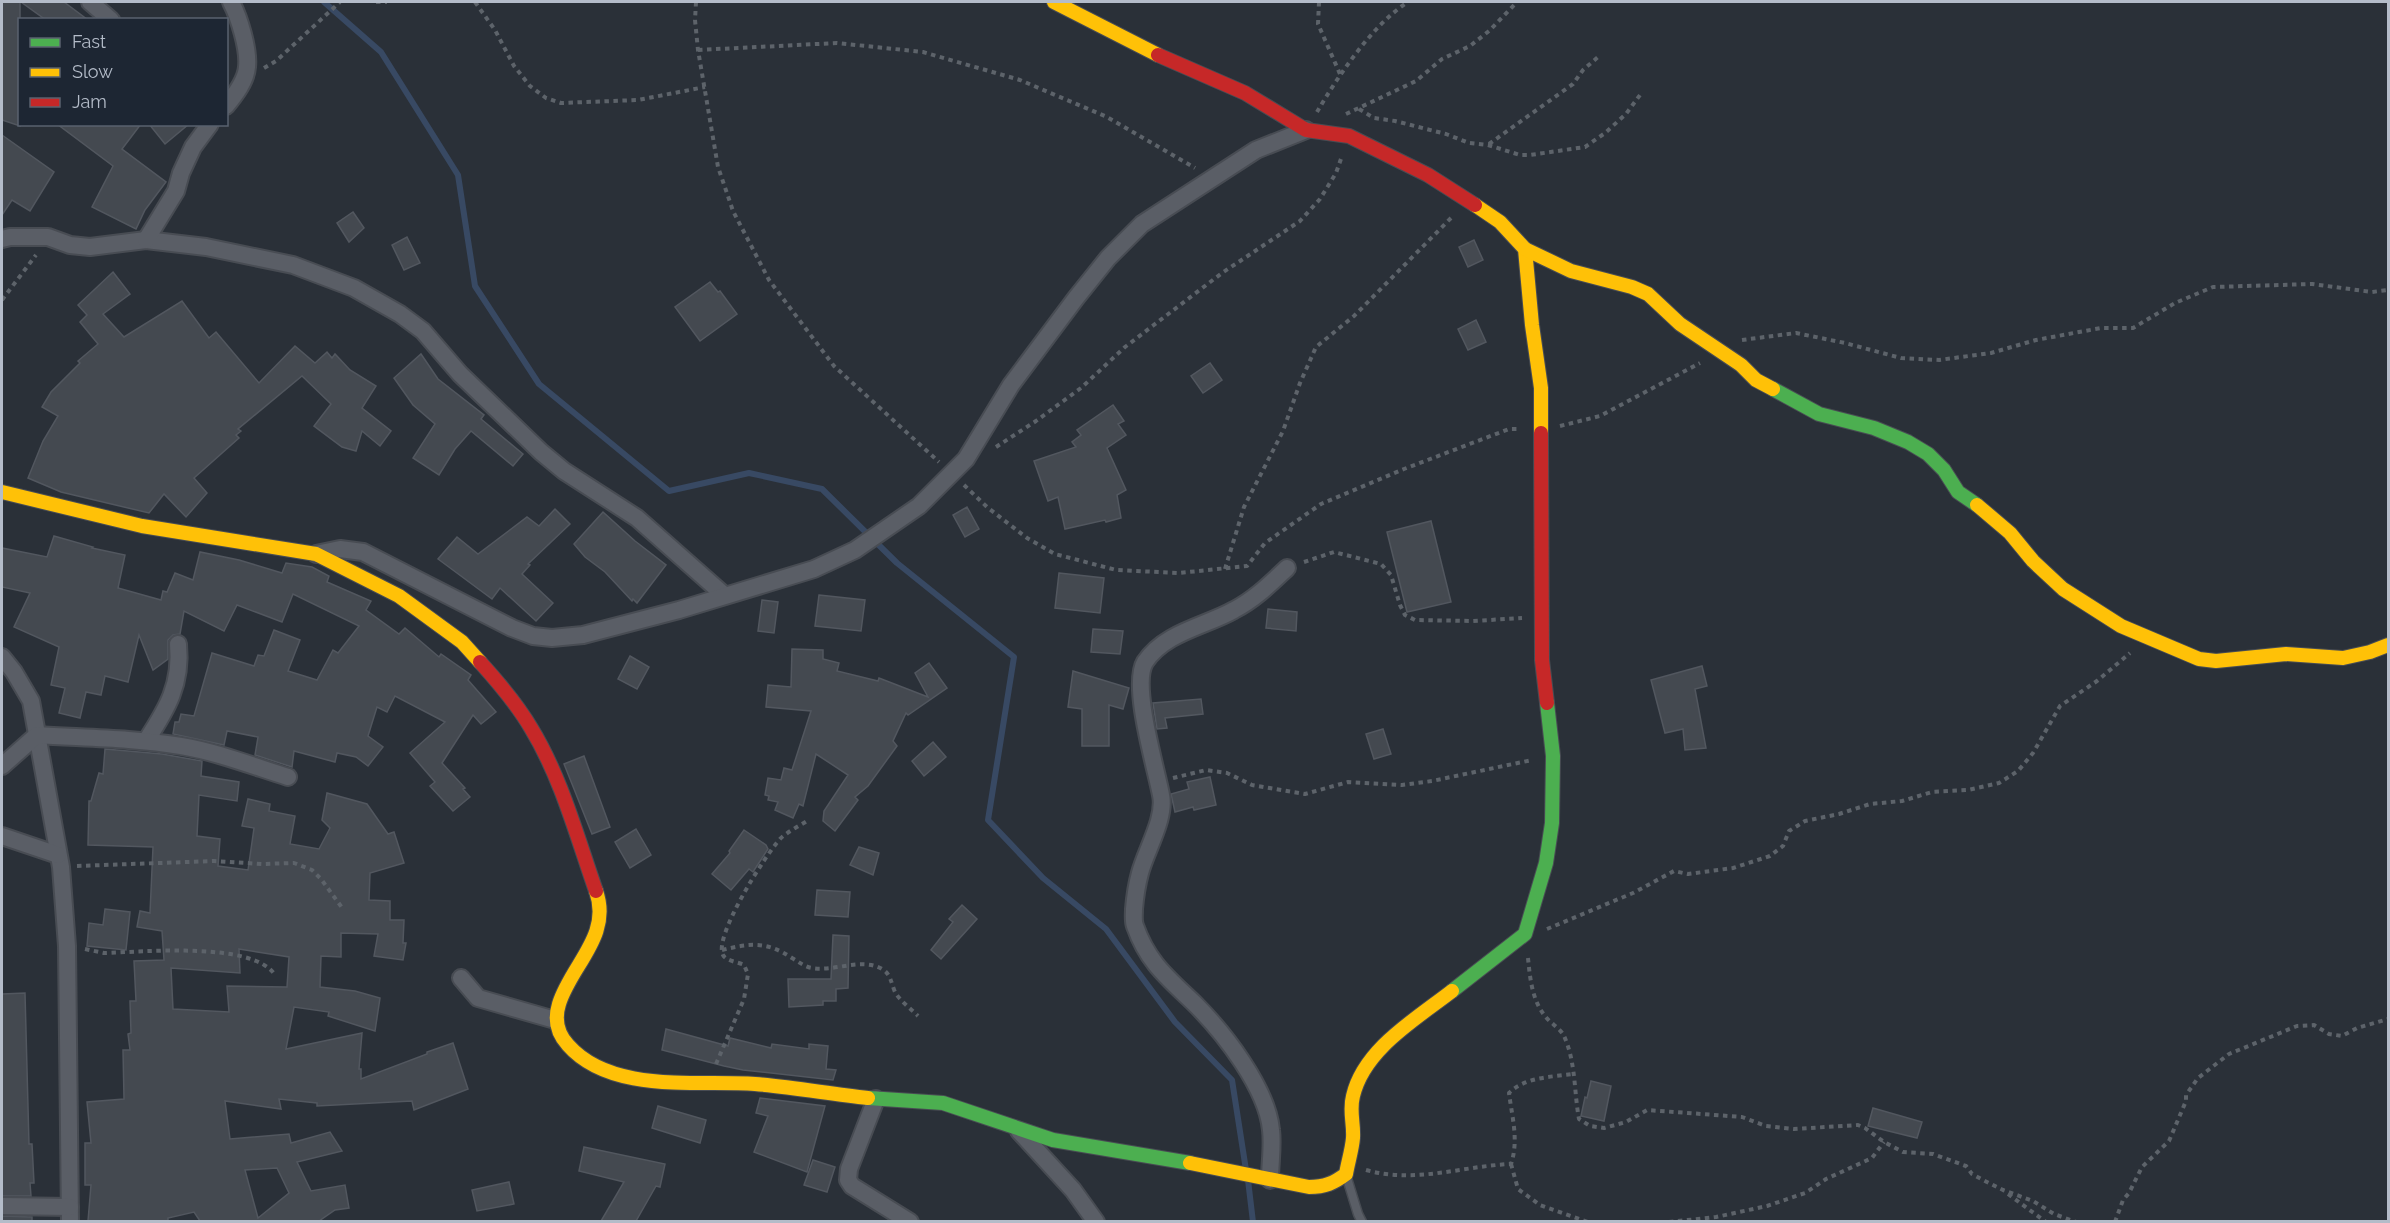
<svg xmlns="http://www.w3.org/2000/svg" width="2390" height="1223" font-family="Raleway,sans-serif">
<rect width="100%" height="100%" fill="#2a3038"/>
<g fill="none" stroke-linecap="round" stroke-linejoin="round">
<g stroke="#384963" stroke-width="6">
<polyline points="324,2 381,52 458,175 475,286 539,384 669,491 749,473 822,489 897,563 1014,657 988,820 1043,878 1106,929 1175,1022 1232,1080 1246,1170"/>
<polyline points="1248,1180 1253,1222"/>
</g>
</g>
<g fill="#444950" stroke="#52575f" stroke-width="1.5" fill-rule="evenodd">
<polygon points="2,2 20,2 20,126 2,120"/>
<polygon points="21,2 64,2 88,20 46,20"/>
<polygon points="57,124 141,124 122,149 166,182 145,210 136,229 92,207 113,166"/>
<polygon points="149,124 189,124 165,144"/>
<polygon points="2,135 54,172 30,211 12,200 2,215"/>
<polygon points="353,212 364,228 349,242 337,223"/>
<polygon points="407,237 420,263 404,270 392,245"/>
<polygon points="1474,240 1483,260 1468,267 1459,247"/>
<polygon points="113,272 130,294 103,314 124,337 182,301 209,338 216,332 259,383 295,346 315,363 327,352 332,358 335,354 350,370 376,386 362,408 391,431 380,446 362,431 356,451 342,447 314,426 331,404 302,376 238,429 241,431 236,435 239,438 194,478 207,493 186,517 164,494 149,513 61,492 28,478 43,441 58,416 42,407 51,392 80,363 78,361 98,344 80,322 87,315 78,305"/>
<polygon points="710,282 718,292 720,291 737,314 700,341 675,307"/>
<polygon points="1476,320 1486,342 1468,350 1458,329"/>
<polygon points="421,354 438,379 484,415 481,419 523,454 513,466 471,431 455,449 439,475 413,458 435,424 413,405 394,378"/>
<polygon points="1210,363 1222,380 1203,393 1191,376"/>
<polygon points="1113,405 1124,421 1118,424 1126,435 1107,448 1126,490 1117,495 1121,518 1106,522 1105,520 1065,529 1058,497 1048,501 1034,461 1076,447 1072,442 1081,435 1077,430"/>
<polygon points="967,507 979,529 965,537 953,515"/>
<polygon points="555,509 570,524 528,564 530,565 522,574 553,603 536,621 500,588 492,599 438,559 457,537 478,554 527,517 539,526"/>
<polygon points="603,512 635,541 666,565 637,603 633,599 632,601 605,572 585,557 574,544"/>
<polygon points="1431,521 1451,602 1407,612 1387,532"/>
<polygon points="54,536 93,547 92,548 125,555 118,588 161,600 163,591 167,592 175,573 193,580 200,552 239,560 282,573 286,563 312,567 329,576 327,582 371,601 366,610 399,634 405,628 439,657 441,654 471,675 468,680 496,712 481,724 473,715 442,763 465,788 463,789 470,797 453,811 430,786 435,782 410,753 445,722 395,696 387,712 377,707 368,736 383,747 368,766 356,757 337,753 335,762 294,751 292,767 255,755 258,737 227,731 224,745 173,734 175,722 179,722 181,714 194,716 212,653 254,666 258,655 264,656 274,630 300,640 288,671 317,680 333,650 338,653 359,626 293,594 282,622 237,605 224,631 184,611 180,634 173,635 168,640 168,659 153,670 139,635 128,682 105,676 101,695 86,692 80,718 59,713 65,688 51,685 59,647 14,627 30,593 2,587 2,548 47,557"/>
<polygon points="1059,573 1104,578 1100,613 1055,608"/>
<polygon points="819,595 865,600 861,631 815,626"/>
<polygon points="762,600 778,602 774,633 758,631"/>
<polygon points="1268,609 1297,612 1296,631 1266,628"/>
<polygon points="1093,629 1123,631 1120,654 1091,652"/>
<polygon points="792,649 823,650 823,659 839,663 837,671 878,681 879,678 928,697 915,673 929,663 947,688 908,715 906,713 893,741 897,746 868,786 855,797 858,800 835,831 823,821 824,811 848,775 816,754 803,806 799,804 793,818 775,810 778,802 768,800 769,796 765,795 768,778 781,780 784,768 792,770 811,711 766,707 768,685 791,687"/>
<polygon points="630,656 649,667 637,689 618,679"/>
<polygon points="1702,666 1707,686 1695,689 1706,748 1685,750 1683,729 1665,733 1651,680"/>
<polygon points="1073,671 1129,688 1123,709 1109,705 1109,746 1082,746 1082,709 1068,707"/>
<polygon points="1201,699 1203,714 1165,718 1167,728 1157,729 1153,703"/>
<polygon points="1383,729 1391,754 1374,759 1366,734"/>
<polygon points="933,742 946,757 924,776 912,761"/>
<path d="M105,749L162,754L202,761L201,776L239,782L237,801L199,795L197,836L220,839L218,866L248,870L254,828L242,826L248,799L270,804L269,811L295,816L290,844L319,849L330,828L322,820L327,793L367,804L388,834L394,832L404,863L370,873L369,900L390,901V920H404L403,943H406L403,960L374,956L378,934L341,933V957L321,956L320,987L355,991L380,998L375,1031L328,1016L329,1012L294,1007L286,1049L362,1033L359,1069H361V1079L427,1054V1052L453,1043L468,1089L414,1110L412,1101L317,1106V1103L279,1099L281,1109L225,1101L230,1139L289,1134L291,1143L330,1132L342,1151L297,1162L311,1191L345,1185L349,1208L335,1210L319,1221H200L194,1212L168,1218V1221H88L91,1185H85V1143H91L87,1102L124,1099L123,1050H130L128,1034L131,1033L130,1001H136L134,961L164,960L162,931L137,927L140,911L150,913L153,847L88,845L89,801H91L99,773L103,774ZM239,949L289,957L287,987L227,986L229,1012L173,1009L171,968L240,973ZM277,1168L289,1193L258,1218L245,1170Z"/>
<polygon points="584,756 610,827 592,834 564,764"/>
<polygon points="1210,777 1216,805 1194,810 1193,807 1175,812 1171,794 1189,789 1187,782"/>
<polygon points="636,829 651,855 630,868 615,842"/>
<polygon points="744,830 766,845 768,849 753,872 749,869 731,890 712,874 730,853 729,851"/>
<polygon points="859,847 879,853 873,875 850,865"/>
<polygon points="817,890 850,892 848,917 815,915"/>
<polygon points="962,905 977,919 941,959 931,950 953,922 949,919"/>
<polygon points="105,909 130,912 126,950 87,946 89,923 103,925"/>
<polygon points="833,935 849,936 848,988 836,989 836,1001 823,1001 823,1005 789,1007 788,979 831,979"/>
<polygon points="25,993 29,1144 32,1144 34,1183 30,1183 31,1196 2,1196 2,994"/>
<polygon points="666,1029 728,1046 730,1038 771,1048 772,1044 809,1049 809,1044 828,1046 826,1069 836,1070 833,1080 743,1070 724,1066 662,1050"/>
<polygon points="1591,1081 1611,1086 1604,1121 1581,1116 1585,1097 1587,1098"/>
<polygon points="760,1098 825,1106 807,1172 754,1152 768,1116 756,1113"/>
<polygon points="658,1106 706,1120 700,1143 652,1128"/>
<polygon points="1873,1108 1922,1122 1917,1138 1868,1126"/>
<polygon points="584,1147 665,1164 660,1187 656,1186 636,1221 601,1221 624,1182 579,1171"/>
<polygon points="813,1160 835,1167 827,1192 804,1185"/>
<polygon points="509,1182 514,1204 477,1211 472,1190"/>
<polygon points="2,1216 32,1217 32,1221 2,1221"/>
</g>
<g fill="none" stroke-linecap="round" stroke-linejoin="round">
<g stroke="#484c53" stroke-width="11">
<polyline id="lane" points="1346,1175 1358,1214 1362,1222"/>
</g>
<g stroke="#484c53" stroke-width="20">
<g id="street">
<polyline points="90,2 111,20"/>
<path d="M226,106C235,95 246,81 247,67C249,49 239,17 231,2"/>
<polyline points="2,239 10,237 48,237 70,245 90,247 146,240 206,247 293,265 354,288 400,314 423,331 460,374 541,452 564,471 637,518 724,595"/>
<polyline points="146,240 176,191 181,173 193,147 210,124"/>
<polyline points="316,554 340,549 363,552 512,628 533,636 552,638 583,635 679,610 814,569 855,550 919,506 966,459 1011,385 1076,298 1108,258 1142,224 1256,150 1306,130"/>
<polyline points="2,657 14,672 31,701 61,867 67,946 70,1222"/>
<path d="M146,741C167,709 182,684 178,644"/>
<path d="M2,766L37,735C85,738 133,738 181,746C217,752 253,766 288,777"/>
<polyline points="2,836 58,855"/>
<polyline points="461,978 478,998 555,1020"/>
<polyline points="876,1099 849,1169 848,1180 852,1186 910,1222"/>
<polyline points="1019,1131 1073,1190 1096,1222"/>
<path d="M1270,1180C1270,1164 1273,1146 1271,1130C1267,1088 1224,1033 1195,1004C1168,978 1148,963 1135,926C1133,921 1134,915 1134,909C1135,897 1137,884 1140,873C1146,850 1166,818 1161,795C1156,768 1131,685 1145,662C1165,632 1206,626 1234,610C1255,599 1270,584 1287,568"/>
<polyline points="2,1206 70,1207"/>
</g>
</g>
<g stroke="#484c53" stroke-width="16">
<g id="fast">
<polyline points="1773,389 1819,414 1874,428 1908,442 1928,454 1944,470 1958,492 1977,505"/>
<polyline points="1452,991 1525,934 1546,863 1552,823 1553,756 1547,703"/>
<polyline points="868,1098 943,1103 1053,1140 1190,1163"/>
</g>
</g>
<g stroke="#484c53" stroke-width="16">
<g id="slow">
<polyline points="1054,2 1158,55"/>
<polyline points="1475,205 1500,222 1525,249 1532,325 1541,388 1541,433"/>
<polyline points="1525,249 1571,271 1632,287 1648,294 1680,324 1741,365 1756,380 1773,389"/>
<polyline points="2,492 142,526 316,554 399,596 462,642 480,662"/>
<polyline points="1977,505 2010,533 2033,561 2063,589 2121,626 2199,659 2216,661 2286,654 2343,658 2370,652 2388,645"/>
<path d="M596,891C612,936 571,965 559,1004C554,1020 557,1033 568,1045C611,1094 698,1080 755,1084C793,1087 830,1094 868,1098"/>
<path d="M1190,1163L1309,1187C1325,1187 1334,1183 1346,1174C1348,1162 1352,1150 1353,1138C1354,1123 1349,1111 1353,1096C1364,1049 1416,1019 1452,991"/>
</g>
</g>
<g stroke="#484c53" stroke-width="16">
<g id="jam">
<polyline points="1158,55 1245,93 1306,130 1349,136 1428,175 1475,205"/>
<polyline points="1541,433 1542,660 1547,703"/>
<path d="M480,662C499,683 517,704 531,728C561,777 577,837 596,891"/>
</g>
</g>
<g stroke="#5d636a" stroke-width="4" stroke-dasharray="4.5 4.5" stroke-linecap="butt">
<polyline points="376,2 387,2"/>
<polyline points="475,2 495,30 514,66 530,86 546,98 561,103 638,100 705,87"/>
<polyline points="696,2 695,20 698,50 718,167 733,211 769,280 834,366 939,462"/>
<polyline points="1319,2 1318,24 1340,74"/>
<polyline points="698,50 837,43 923,52 1020,80 1107,117 1195,168"/>
<polyline points="264,68 276,61 340,2"/>
<polyline points="1359,109 1374,118 1395,121 1446,134 1469,143 1488,145 1520,155 1530,155 1585,147 1605,133 1626,114 1640,95"/>
<path d="M1317,112C1338,76 1373,24 1408,2"/>
<polyline points="1346,114 1416,81 1442,59 1470,46 1489,31 1517,2"/>
<polyline points="1489,144 1573,84 1583,70 1598,57"/>
<polyline points="2,300 36,255"/>
<polyline points="1742,340 1796,333 1845,343 1901,358 1939,360 1991,353 2036,340 2101,328 2133,328 2175,303 2213,287 2312,284 2372,292 2388,290"/>
<polyline points="1560,426 1600,416 1700,363"/>
<polyline points="996,447 1036,421 1081,388 1125,347 1222,273 1300,221 1320,199 1336,173 1342,156"/>
<polyline points="964,485 987,507 1027,538 1055,554 1116,570 1179,573 1247,566 1265,543 1321,504 1404,469 1509,429 1520,429"/>
<polyline points="1304,562 1334,552 1381,564 1391,575 1400,605 1405,615 1415,620 1473,621 1522,618"/>
<polyline points="1225,569 1244,507 1283,431 1300,383 1316,347 1354,316 1453,216"/>
<polyline points="1173,778 1206,770 1227,773 1252,785 1305,794 1348,782 1402,785 1432,781 1532,760"/>
<polyline points="77,866 214,861 262,864 294,863 312,870 321,879 343,909"/>
<polyline points="1547,929 1633,893 1674,871 1688,874 1733,868 1770,856 1783,846 1789,831 1805,821 1839,814 1870,804 1902,801 1932,792 1968,790 1999,783 2018,771 2033,753 2060,706 2097,681 2130,653"/>
<path d="M85,949L104,953C143,952 253,941 275,975"/>
<path d="M722,950C751,943 766,941 792,958C799,962 805,967 812,968C834,972 862,957 882,969C891,974 891,983 895,992C900,1001 910,1008 918,1016"/>
<path d="M1528,958C1530,978 1532,1000 1545,1016C1550,1023 1560,1028 1564,1036C1576,1062 1574,1093 1579,1119L1590,1126L1604,1128L1626,1122L1647,1110L1742,1117L1766,1126L1794,1129L1858,1125L1865,1128L1884,1142L1903,1152L1933,1154L1966,1166L1972,1174L1983,1180L2003,1190L2033,1201L2054,1214L2076,1222"/>
<path d="M716,1064L744,999L748,974L744,965C738,962 726,961 723,955C713,937 766,854 780,839C787,832 799,826 807,821"/>
<polyline points="1511,1164 1518,1189 1540,1205 1588,1222"/>
<path d="M1366,1170C1415,1184 1462,1166 1511,1164C1519,1140 1512,1117 1509,1093C1525,1077 1551,1077 1573,1074"/>
<polyline points="2008,1194 2046,1222"/>
<polyline points="1669,1222 1716,1217 1767,1206 1805,1193 1826,1179 1872,1158 1884,1142"/>
<polyline points="2115,1222 2123,1200 2129,1193 2142,1167 2169,1141 2186,1101 2186,1095 2198,1078 2229,1054 2297,1026 2314,1025 2329,1034 2342,1036 2357,1028 2388,1019"/>
</g>
<use href="#lane" stroke="#5a5e66" stroke-width="8"/>
<use href="#street" stroke="#5a5e66" stroke-width="16"/>
<use href="#fast" stroke="#4caf50" stroke-width="14"/>
<use href="#slow" stroke="#ffc107" stroke-width="14"/>
<use href="#jam" stroke="#c62828" stroke-width="14"/>
</g>
<rect width="2390" height="1223" fill="none" stroke="#b4bcc9" stroke-width="6"/>
<rect x="18" y="18" width="210" height="108" fill="#1d2633" stroke="#59626f" stroke-width="1.5"/>
<rect x="30" y="38" width="30" height="9" fill="#4caf50" stroke="#59626f" stroke-width="1.5"/>
<text x="72" y="48" font-size="18" fill="#b4bcc9">Fast</text>
<rect x="30" y="68" width="30" height="9" fill="#ffc107" stroke="#59626f" stroke-width="1.5"/>
<text x="72" y="78" font-size="18" fill="#b4bcc9">Slow</text>
<rect x="30" y="98" width="30" height="9" fill="#c62828" stroke="#59626f" stroke-width="1.5"/>
<text x="72" y="108" font-size="18" fill="#b4bcc9">Jam</text>
</svg>
